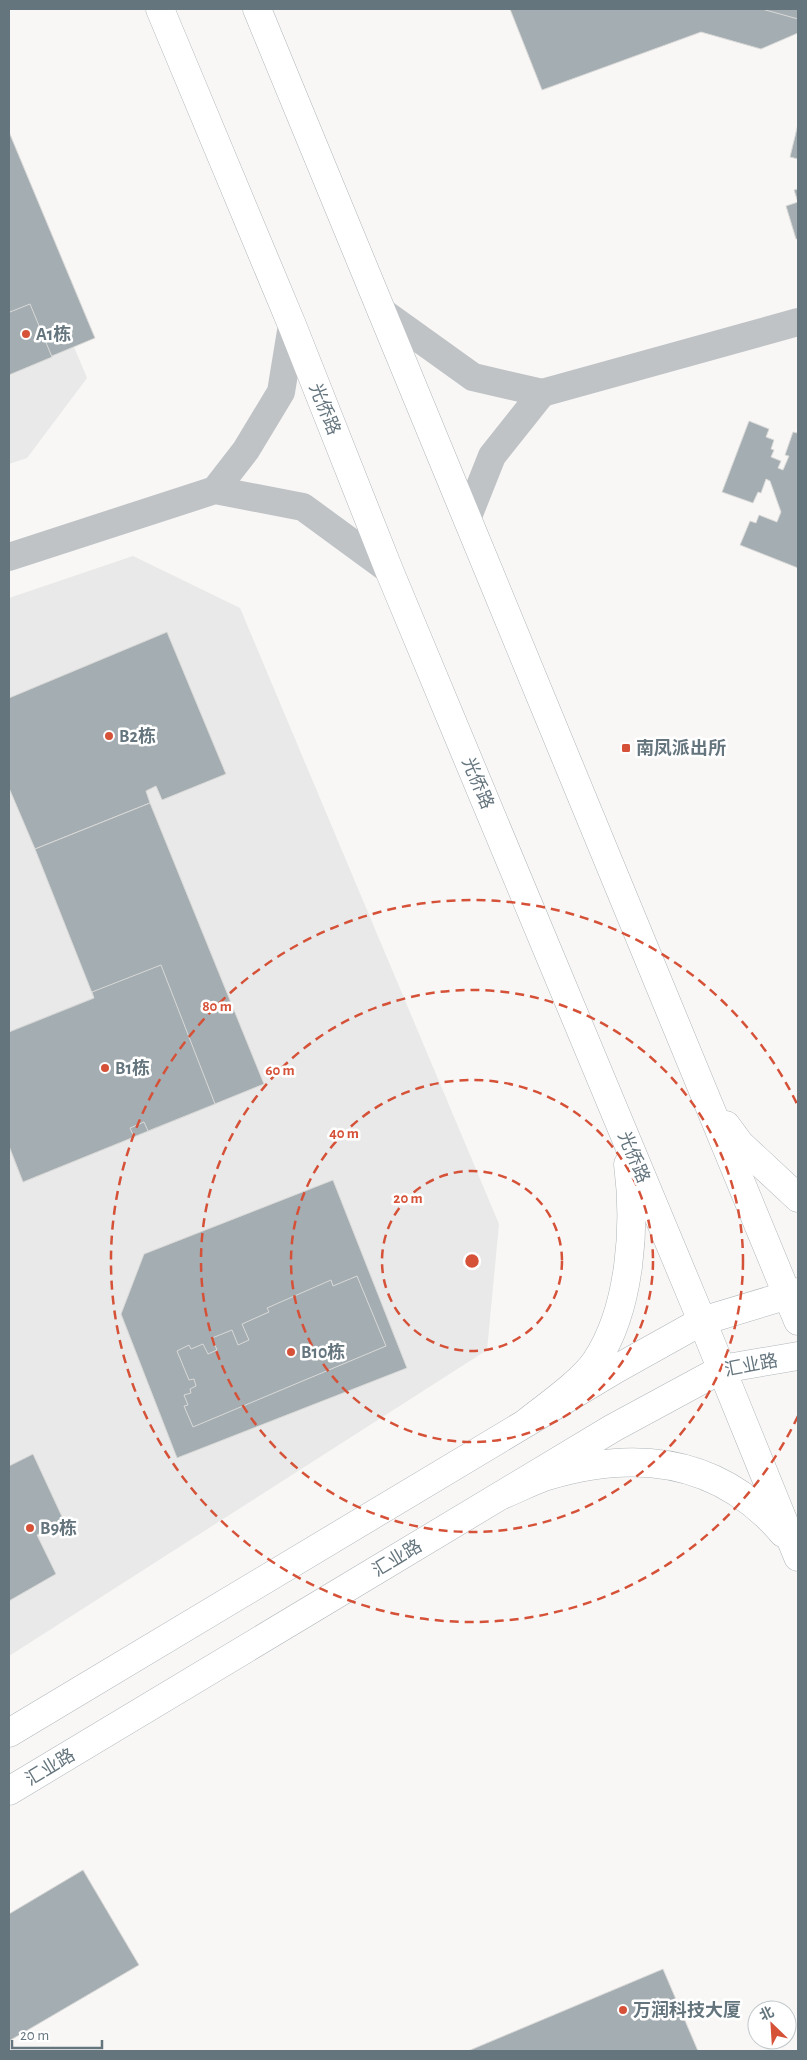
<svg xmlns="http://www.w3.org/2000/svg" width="807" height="2060" font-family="'Alegreya Sans','Noto Sans SC',sans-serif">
<rect width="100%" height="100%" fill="#f8f7f5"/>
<g fill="#e8e9e8">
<polygon points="9,192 87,378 27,458 9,464"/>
<polygon points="133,556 240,608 499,1224 487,1350 9,1656 9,598"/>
</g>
<g fill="#a4adb2" stroke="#d9d9d7">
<polygon points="510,9 798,9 798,33 761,49 701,32 542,90"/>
<polygon points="762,9 798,9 798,19"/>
<polygon points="798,124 798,159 790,157"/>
<polygon points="9,132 95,338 9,374"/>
<polygon points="798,189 798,239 796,239 786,206 798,202 794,190"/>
<polygon points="30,304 52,357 9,375 9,308 10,312"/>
<polygon points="749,421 769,429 766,437 774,440 771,449 774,450 771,457 781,461 778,468 783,470 789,456 785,455 793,432 797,433 798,431 798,568 740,545 750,521 756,523 759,515 777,522 781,512 770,481 766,479 761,493 758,492 753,503 722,492"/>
<polygon points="167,632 226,774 162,800 156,786 146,791 150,803 35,849 9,788 9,698"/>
<polygon points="150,803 264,1084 23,1182 9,1146 9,1032 94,998 35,849"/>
<polygon points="161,965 215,1104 148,1131 144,1122 130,1128 134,1137 23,1182 9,1146 9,1032 94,998 92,992"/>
<polygon points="333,1180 407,1368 177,1458 121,1314 144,1254"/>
<polygon points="357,1276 386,1346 193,1427 184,1406 188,1405 184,1395 191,1393 190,1389 196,1386 194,1379 189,1380 177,1351 189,1345 191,1349 203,1344 208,1354 217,1350 212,1338 232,1330 238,1345 249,1340 242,1324 269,1312 267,1308 331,1280 333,1286"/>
<polygon points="33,1454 64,1521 37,1535 56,1574 9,1601 9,1466"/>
<polygon points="83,1870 139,1965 9,2041 9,1914"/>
<polygon points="663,1969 698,2051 468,2051"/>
</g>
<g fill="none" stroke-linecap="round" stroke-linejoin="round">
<g stroke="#b1b7bb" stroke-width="29">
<g id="secondary">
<polyline points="9,1733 616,1369 702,1321 798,1292"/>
<polyline points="9,1791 613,1428 722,1369 798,1356"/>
</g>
</g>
<g stroke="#b0b6b9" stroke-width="29">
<g id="primary">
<polyline points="160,9 292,325 389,570 702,1321 798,1557"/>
<polyline points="257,9 798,1321"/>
<polyline points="726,1125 740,1144 798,1198"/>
<path d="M527,1422C547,1406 583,1381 596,1361C631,1308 636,1225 628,1164"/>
<path d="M502,1495C517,1489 532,1481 547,1476C637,1449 720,1459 783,1533"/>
</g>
</g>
<g stroke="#bfc3c6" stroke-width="28">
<polyline points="381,311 473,377 542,393 492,456 467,519"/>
<polyline points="542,393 798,322"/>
<polyline points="215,490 246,450 281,392 292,325"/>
<polyline points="9,557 215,490 303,507 389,570"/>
</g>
<use href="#secondary" stroke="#fff" stroke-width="28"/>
<use href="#primary" stroke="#fff" stroke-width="28"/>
</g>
<g fill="none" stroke="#d55138" stroke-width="2.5" stroke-dasharray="9 6">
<circle cx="472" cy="1261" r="90"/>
<circle cx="472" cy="1261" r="181"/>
<circle cx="472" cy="1261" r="271"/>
<path d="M798 1416A361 361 0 1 1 798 1106"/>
</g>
<g fill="#d55138" stroke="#fff" stroke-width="2">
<circle cx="26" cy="334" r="5"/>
<circle cx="109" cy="736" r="5"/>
<rect x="621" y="743" width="10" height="10" rx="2.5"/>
<circle cx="105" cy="1068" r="5"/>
<circle cx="291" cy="1352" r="5"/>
<circle cx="30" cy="1528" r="5"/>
<circle cx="623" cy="2010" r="5"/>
</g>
<g text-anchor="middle" stroke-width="5" stroke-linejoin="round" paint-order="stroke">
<g font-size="18" font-weight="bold" fill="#65757e" stroke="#fff" text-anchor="start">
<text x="36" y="340">A1栋</text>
<text x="119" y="742">B2栋</text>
<text x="636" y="754">南凤派出所</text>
<text x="115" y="1074">B1栋</text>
<text x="301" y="1358">B10栋</text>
<text x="40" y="1534">B9栋</text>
<text x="633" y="2016">万润科技大厦</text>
</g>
<g font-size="18" fill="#65757e" stroke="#fff">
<text transform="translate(325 409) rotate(68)" y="6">光侨路</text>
<text transform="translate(478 783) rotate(67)" y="6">光侨路</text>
<text transform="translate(634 1157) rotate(67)" y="6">光侨路</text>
<text transform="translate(751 1365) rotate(-11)" y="6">汇业路</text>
<text transform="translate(397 1558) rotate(-31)" y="6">汇业路</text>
<text transform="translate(50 1767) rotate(-31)" y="6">汇业路</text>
</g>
</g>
<circle cx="472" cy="1261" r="8" fill="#d55138" stroke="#fff" stroke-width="2.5"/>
<g font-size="15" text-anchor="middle" font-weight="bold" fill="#d55138" stroke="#fff" stroke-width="5" stroke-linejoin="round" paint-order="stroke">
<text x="217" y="1011">80 m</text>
<text x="280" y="1075">60 m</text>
<text x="344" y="1138">40 m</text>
<text x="408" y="1203">20 m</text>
</g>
<rect width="807" height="2060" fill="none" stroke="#65757e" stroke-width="20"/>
<g transform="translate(772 2025) rotate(335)"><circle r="24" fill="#ffffff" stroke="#c1c8cb"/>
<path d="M0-4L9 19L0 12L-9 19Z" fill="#d55138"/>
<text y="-8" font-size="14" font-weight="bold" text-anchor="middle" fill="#65757e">北</text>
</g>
<path d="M12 2040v8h90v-8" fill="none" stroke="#65757e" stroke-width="2.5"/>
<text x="20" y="2040" font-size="15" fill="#65757e" stroke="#ffffff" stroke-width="4" paint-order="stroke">20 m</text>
</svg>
